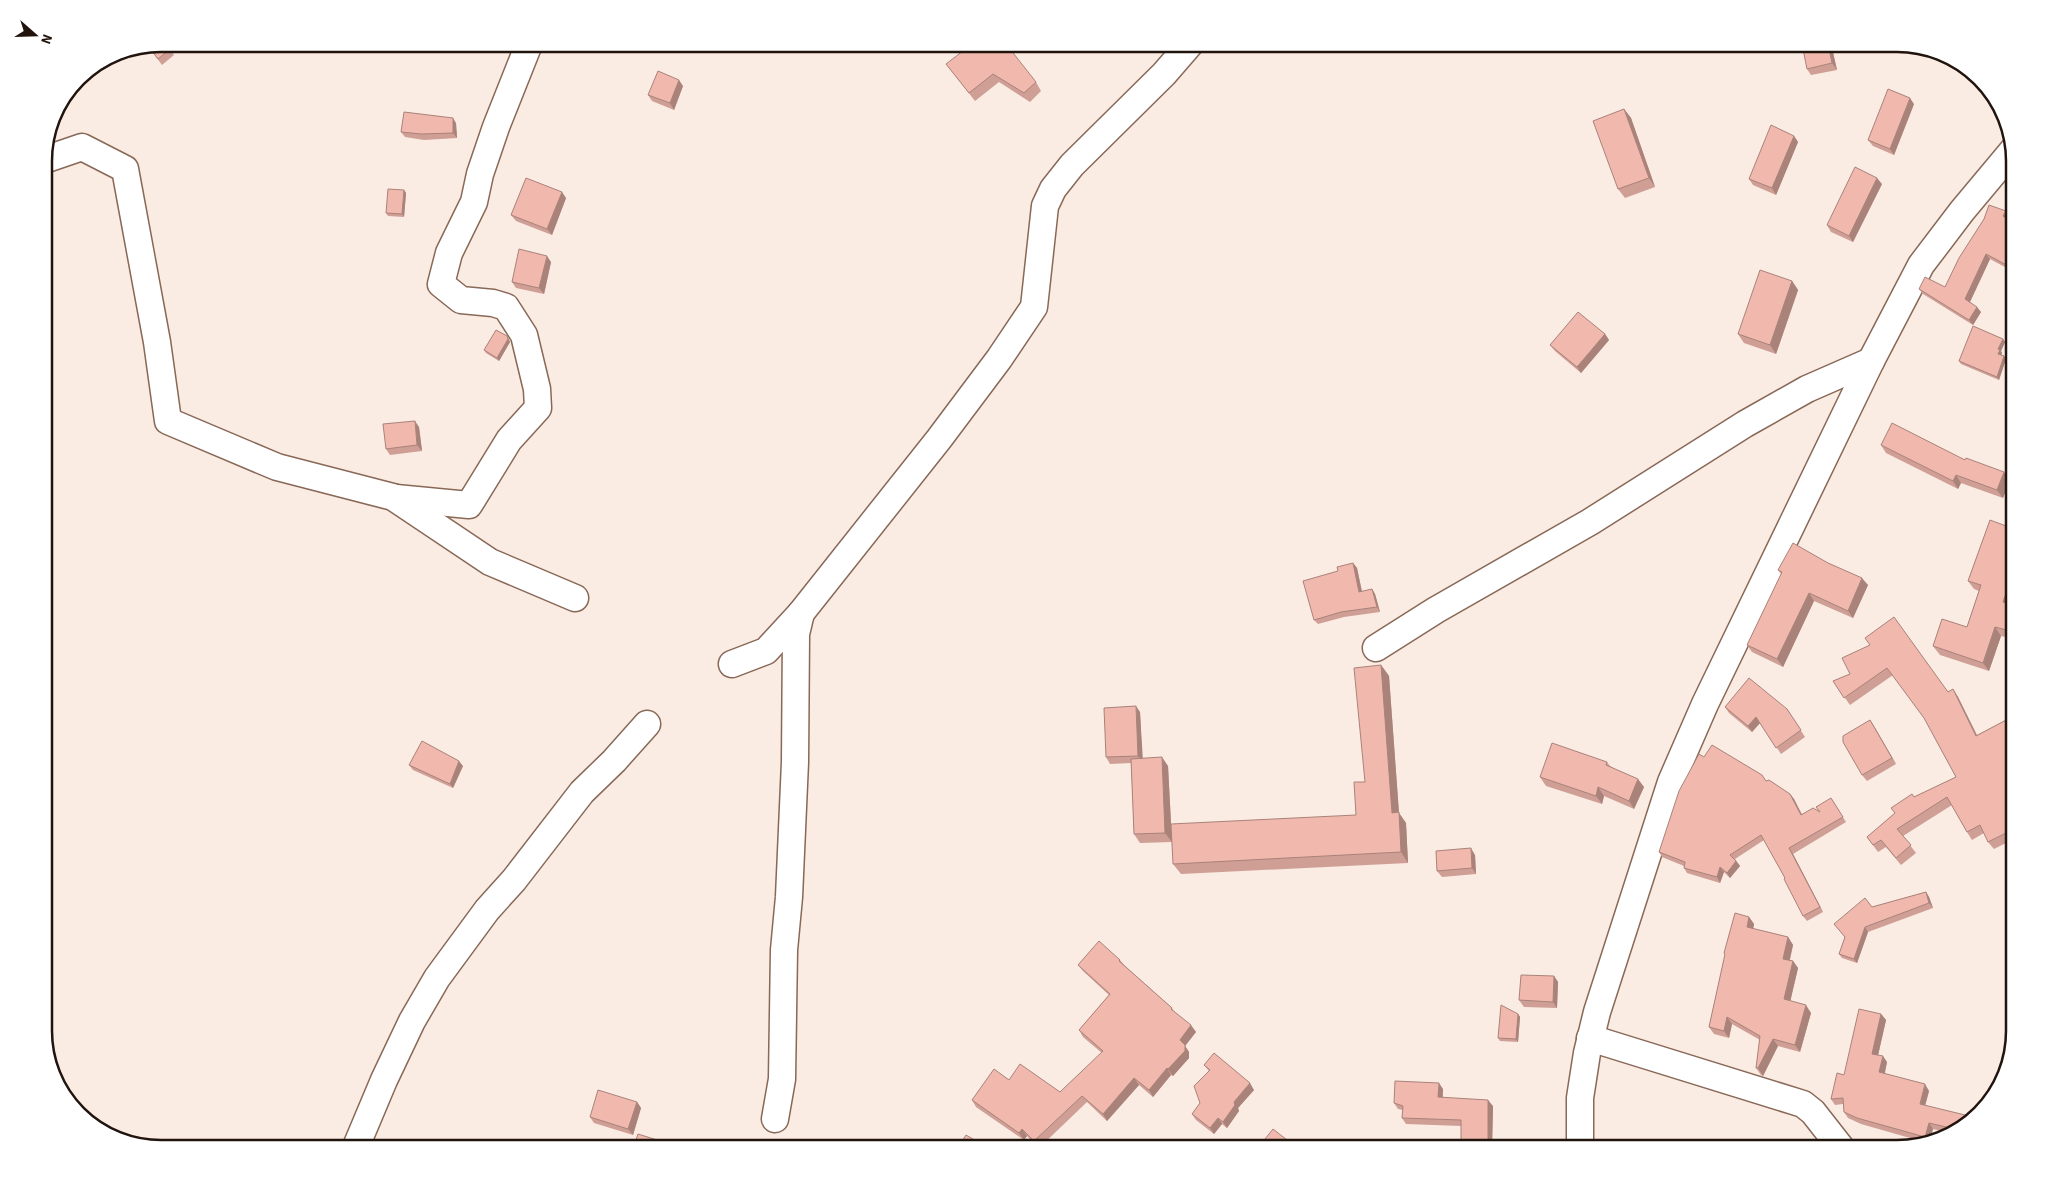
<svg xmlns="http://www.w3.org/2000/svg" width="2058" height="1193" font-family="'Source Sans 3',sans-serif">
<rect width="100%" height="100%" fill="#faebe3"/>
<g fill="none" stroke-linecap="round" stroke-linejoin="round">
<g stroke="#886856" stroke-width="29">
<g id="minor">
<polyline points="44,160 82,147 125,169 157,342 168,421 277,467 393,497 490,562 575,598"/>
<polyline points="396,498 469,505 509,440 538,408 537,389 524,335 506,307 493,303 461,300 441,284 449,253 474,202 480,174 496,127 529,44"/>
<polyline points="1376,648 1436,610 1590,522 1745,424 1807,389 1871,361"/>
<polyline points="732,664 766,651 801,613 939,439 999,359 1034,307 1045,206 1053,189 1072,165 1164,74 1190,44"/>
<polyline points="1590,1038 1803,1104 1813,1112 1842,1149"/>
<polyline points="775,1119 782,1079 784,950 789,897 795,762 796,634 801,613"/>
<polyline points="355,1149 384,1080 412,1021 437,978 487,910 514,880 582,792 614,761 647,724"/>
<polyline points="1580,1149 1580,1098 1587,1053 1597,1012 1671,782 1705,704 1871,361 1921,265 1962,211 2013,150"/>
</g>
</g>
<use href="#minor" stroke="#fff" stroke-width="26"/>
</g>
<g fill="#cf9f96">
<polygon points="166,44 174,55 162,65 148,46"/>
<polygon points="1062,44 1081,44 1070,53"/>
<polygon points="1831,44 1837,70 1811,75 1807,69"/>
<polygon points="1876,44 1887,44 1878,46"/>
<polygon points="946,64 1036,82 1041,91 1030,102 999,82 975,101"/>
<polygon points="683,86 674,110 652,101 648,95"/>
<polygon points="1914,104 1894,155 1873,146 1868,140"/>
<polygon points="1624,109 1631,118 1655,187 1625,198 1618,189"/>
<polygon points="456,123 457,138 424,140 405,137 401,132"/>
<polygon points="1794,136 1798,142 1776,195 1753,185 1749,179"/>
<polygon points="1882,184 1853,242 1831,232 1827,225"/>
<polygon points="404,190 406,193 404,217 388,216 386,213"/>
<polygon points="566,198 552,235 516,221 511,215"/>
<polygon points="2006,211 2010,216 2008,220 2014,224 2014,272 1990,259 1970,302 1981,312 1973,325 1923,294 1919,289 1945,287 1984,219"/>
<polygon points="551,262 544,294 516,288 512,282"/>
<polygon points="1792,281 1798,290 1776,354 1744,343 1738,334"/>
<polygon points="1605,334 1609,340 1581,373 1555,351 1550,345"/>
<polygon points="507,336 510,342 499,361 486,353 484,350"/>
<polygon points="2003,339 2005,342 2001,351 2002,353 2001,355 2004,356 2006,359 1999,380 1961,364 1959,361"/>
<polygon points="419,427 422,451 390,455 386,449"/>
<polygon points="1881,445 1965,460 2010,480 2003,498 1961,483 1958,489 1886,453"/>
<polygon points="1990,520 2011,605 2014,606 2014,639 2001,636 1989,671 1940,655 1933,646 1967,627 1979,591 1974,589 1968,581"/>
<polygon points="1353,563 1357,568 1362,592 1372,589 1375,594 1380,612 1344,617 1318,624 1314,620 1338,571"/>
<polygon points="1828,563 1868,585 1853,618 1814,601 1783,667 1752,652 1747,645 1781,574 1778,570"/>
<polygon points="1870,645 1948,692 1953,689 1958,697 1977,735 2008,719 2014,728 2014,839 1994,849 1988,842 1984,833 1972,840 1967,832 1952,805 1903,836 1916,853 1901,865 1886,847 1878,852 1867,837 1914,797 1956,777 1925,719 1893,675 1850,705 1833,681 1850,674"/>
<polygon points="1381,665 1389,676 1399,813 1406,823 1408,863 1181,874 1173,864 1356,815 1365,782"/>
<polygon points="1725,707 1787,709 1805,737 1781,754 1760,723 1752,732 1729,713"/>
<polygon points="1140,712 1142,758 1168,766 1172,842 1140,843 1134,834 1131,763 1110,764 1106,757"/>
<polygon points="1870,720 1896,764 1867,781 1862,775"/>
<polygon points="1704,757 1766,781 1790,794 1794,799 1802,814 1820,812 1831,798 1846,822 1793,854 1823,912 1807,921 1803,916 1785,878 1764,840 1735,859 1740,866 1730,878 1724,872 1720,883 1687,873 1684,868 1684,866 1662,857 1659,852"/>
<polygon points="1607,762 1610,766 1644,787 1634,809 1604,796 1602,804 1546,786 1540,777"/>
<polygon points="409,765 463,766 453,788 413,770"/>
<polygon points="1475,855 1476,874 1442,877 1437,871"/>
<polygon points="1926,892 1929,897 1933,908 1868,932 1857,963 1842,958 1839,954 1845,937 1834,924 1872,907"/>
<polygon points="1749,917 1754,924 1753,929 1788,937 1793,945 1790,960 1793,961 1798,968 1790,1001 1811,1013 1800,1052 1778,1046 1763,1076 1761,1075 1756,1068 1760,1040 1732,1024 1729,1038 1714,1034 1709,1027 1725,955 1724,953"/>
<polygon points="1120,960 1124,965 1172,1008 1175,1013 1196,1032 1185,1046 1189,1052 1189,1058 1173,1076 1171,1075 1153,1097 1139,1085 1107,1121 1087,1102 1039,1148 1027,1136 1024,1140 976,1107 972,1100 1009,1080 1060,1092 1102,1053 1083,1037 1079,1030 1109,995 1083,971 1078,965"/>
<polygon points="1554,976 1558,982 1557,1008 1524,1007 1519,1000"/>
<polygon points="1518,1014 1520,1017 1518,1042 1500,1041 1498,1038"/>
<polygon points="1881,1014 1886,1020 1878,1055 1887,1062 1884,1073 1929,1091 1925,1105 1968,1121 1956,1133 1953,1134 1933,1129 1930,1140 1924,1142 1861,1124 1848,1118 1844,1112 1843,1104 1835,1105 1831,1099 1844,1075"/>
<polygon points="1204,1065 1254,1090 1238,1108 1239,1111 1227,1128 1222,1124 1214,1134 1196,1120 1192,1114 1200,1103 1209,1071"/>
<polygon points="1443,1089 1443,1098 1493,1106 1492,1149 1461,1149 1461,1126 1406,1124 1402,1118 1403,1110 1398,1109 1394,1103"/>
<polygon points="637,1102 641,1108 633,1135 594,1123 590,1117"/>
</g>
<g fill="#a9827a">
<polygon points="1828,44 1831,44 1837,70 1832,63"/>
<polygon points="679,80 683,86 674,110 670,103"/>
<polygon points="1910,98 1914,104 1894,155 1890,149"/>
<polygon points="1624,109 1631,118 1655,187 1649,178"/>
<polygon points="453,118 456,123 457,138 453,133"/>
<polygon points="1794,136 1798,142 1776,195 1772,188"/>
<polygon points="1877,178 1882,184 1853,242 1849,236"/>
<polygon points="404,190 406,193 404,217 402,214"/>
<polygon points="562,192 566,198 552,235 547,229"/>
<polygon points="2006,211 2010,216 2006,222 2003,216"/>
<polygon points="1986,254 1990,259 1969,304 1965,299"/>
<polygon points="547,256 551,262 544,294 539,288"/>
<polygon points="1792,281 1798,290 1776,354 1770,345"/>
<polygon points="1977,307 1981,312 1973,325 1969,320"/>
<polygon points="1605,334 1609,340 1581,373 1577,367"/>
<polygon points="507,336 510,342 499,361 497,358"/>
<polygon points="2003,339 2005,342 2001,351 2002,353 2001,357 1998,354 1998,349"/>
<polygon points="2004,356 2006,359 1999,380 1997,377"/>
<polygon points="415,421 419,427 422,451 417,445"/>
<polygon points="2004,472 2010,480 2003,498 1997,490"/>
<polygon points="1956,475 1961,483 1958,489 1953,481"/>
<polygon points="1353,563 1357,568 1363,597 1359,592"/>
<polygon points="2014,569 2014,596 2009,611 2003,602"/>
<polygon points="1862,578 1868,585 1853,618 1848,611"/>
<polygon points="1372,589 1375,594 1380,612 1377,607"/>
<polygon points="1809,593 1814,601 1783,667 1777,659"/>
<polygon points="1995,627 2001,636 1989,671 1983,663"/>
<polygon points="1381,665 1389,676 1399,813 1406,823 1408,863 1401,852 1392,813"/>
<polygon points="1953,689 1958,697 1981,744 1976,736"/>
<polygon points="1136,706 1140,712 1143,762 1138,756"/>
<polygon points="1756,717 1760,723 1752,732 1748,726"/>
<polygon points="1870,720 1874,726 1896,764 1892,758"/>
<polygon points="1162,757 1168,766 1172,842 1165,833"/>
<polygon points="459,761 463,766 453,788 450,784"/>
<polygon points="1638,779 1644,787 1634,809 1629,801"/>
<polygon points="1598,787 1604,796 1602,804 1596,796"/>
<polygon points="1790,794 1794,799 1804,820 1801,815"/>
<polygon points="1471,848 1475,855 1476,874 1472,868"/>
<polygon points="1789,848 1793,854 1823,912 1820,907"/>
<polygon points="1736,861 1740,866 1730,878 1727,873"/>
<polygon points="1720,867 1724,872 1720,883 1717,877"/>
<polygon points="1926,892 1929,897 1933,908 1929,903"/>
<polygon points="1749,917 1754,924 1752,935 1747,927"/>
<polygon points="1865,927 1868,932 1857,963 1854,959"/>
<polygon points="1788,937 1793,945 1788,966 1783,959"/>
<polygon points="1793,961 1798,968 1789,1007 1784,999"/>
<polygon points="1554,976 1558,982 1557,1008 1553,1002"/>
<polygon points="1806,1005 1811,1013 1800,1052 1795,1045"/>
<polygon points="1518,1014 1520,1017 1518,1042 1516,1039"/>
<polygon points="1881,1014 1886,1020 1877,1060 1872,1054"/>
<polygon points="1727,1017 1732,1024 1729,1038 1724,1031"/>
<polygon points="1191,1025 1196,1032 1185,1046 1189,1052 1189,1058 1173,1076 1168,1069 1180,1040"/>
<polygon points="1773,1039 1778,1046 1763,1076 1758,1068"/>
<polygon points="1883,1056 1887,1062 1884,1078 1879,1072"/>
<polygon points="1167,1068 1171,1075 1153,1097 1149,1090"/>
<polygon points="1134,1078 1139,1085 1107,1121 1103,1114"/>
<polygon points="1250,1083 1254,1090 1238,1108 1239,1111 1227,1128 1223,1122 1234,1102"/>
<polygon points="1439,1083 1443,1089 1442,1103 1438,1097"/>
<polygon points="1925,1084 1929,1091 1924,1110 1920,1104"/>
<polygon points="1488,1100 1493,1106 1492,1149 1488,1149"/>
<polygon points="637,1102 641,1108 633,1135 628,1129"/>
<polygon points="1965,1115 1968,1121 1962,1127"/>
<polygon points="1218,1118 1222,1124 1214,1134 1210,1128"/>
<polygon points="1929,1123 1933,1129 1930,1140 1927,1141 1925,1137"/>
<polygon points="1022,1129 1027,1136 1024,1140 1019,1133"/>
</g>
<g fill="#f1b9ae" stroke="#a9827a">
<polygon points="161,44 166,44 170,49 158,59 148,46"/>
<polygon points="972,44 1006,44 1036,82 1024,93 993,74 969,93 946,64"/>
<polygon points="1063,44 1071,44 1066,47"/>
<polygon points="1802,44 1828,44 1832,63 1807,69"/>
<polygon points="658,71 679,80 670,103 648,95"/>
<polygon points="1888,89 1910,98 1890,149 1868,140"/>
<polygon points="1624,109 1649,178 1618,189 1593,121"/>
<polygon points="404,112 453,118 453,133 421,134 401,132"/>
<polygon points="1771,125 1794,136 1772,188 1749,179"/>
<polygon points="1855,167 1877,178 1849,236 1827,225"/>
<polygon points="526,178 562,192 547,229 511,215"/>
<polygon points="388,189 404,190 402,214 386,213"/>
<polygon points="1989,205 2006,211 2003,216 2014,224 2014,269 1986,254 1965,299 1977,307 1969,320 1919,289 1925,277 1945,287 1959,258 1984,219"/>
<polygon points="519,249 547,256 539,288 512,282"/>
<polygon points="1760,270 1792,281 1770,345 1738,334"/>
<polygon points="1578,312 1605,334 1577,367 1550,345"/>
<polygon points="1973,326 2003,339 1998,349 2000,350 1998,354 2004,356 1997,377 1959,361"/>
<polygon points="496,330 507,336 508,339 497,358 484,350"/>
<polygon points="415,421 417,445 386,449 383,424"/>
<polygon points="1892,423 1965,460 1966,458 2004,472 1997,490 1956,475 1953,481 1881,445"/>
<polygon points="1990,520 2014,529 2014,569 2003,602 2014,606 2014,632 1995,627 1983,663 1933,646 1942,619 1967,627 1981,585 1968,581"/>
<polygon points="1793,543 1828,563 1862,578 1848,611 1809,593 1777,659 1747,645 1782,572 1778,570"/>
<polygon points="1353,563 1359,592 1372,589 1377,607 1341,612 1314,620 1303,581 1338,571 1337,567"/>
<polygon points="1894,617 1948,692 1953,689 1976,736 2008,719 2014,731 2014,829 1988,842 1980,825 1967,832 1947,797 1897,829 1911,845 1896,858 1881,840 1873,845 1867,837 1895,813 1891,808 1912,794 1914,797 1956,777 1924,718 1887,668 1844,698 1833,681 1850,674 1842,658 1870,645 1865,638"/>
<polygon points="1381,665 1392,813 1399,812 1401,852 1173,864 1171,824 1356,815 1354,782 1365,782 1354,668"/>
<polygon points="1749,678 1787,709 1801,730 1776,748 1756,717 1748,726 1725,707"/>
<polygon points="1136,706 1138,756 1106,757 1104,708"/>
<polygon points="1870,720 1892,758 1862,775 1843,742 1843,736"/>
<polygon points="422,741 459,761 450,784 409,765"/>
<polygon points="1552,743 1607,762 1606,765 1638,779 1629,801 1598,787 1596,796 1540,777"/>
<polygon points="1712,745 1762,775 1766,781 1769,780 1790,794 1801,815 1813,808 1820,812 1816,807 1831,798 1843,817 1789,848 1820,907 1803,916 1784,879 1785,878 1761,835 1730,855 1736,861 1727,873 1720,867 1717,877 1684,868 1685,862 1659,852 1679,791 1699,754 1704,757"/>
<polygon points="1162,757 1165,833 1134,834 1131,759"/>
<polygon points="1471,848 1472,868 1437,871 1436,851"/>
<polygon points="1926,892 1929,903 1865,927 1854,959 1839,954 1845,937 1834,924 1865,898 1872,907"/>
<polygon points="1735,913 1749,917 1747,927 1788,937 1783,959 1793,961 1784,999 1806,1005 1795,1045 1773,1039 1758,1068 1756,1068 1760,1036 1727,1017 1724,1031 1709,1027 1725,954 1724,953"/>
<polygon points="1099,941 1120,960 1119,961 1172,1008 1171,1009 1191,1025 1180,1040 1185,1045 1185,1051 1168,1069 1167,1068 1149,1090 1134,1078 1103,1114 1082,1096 1034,1141 1022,1129 1019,1133 972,1100 994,1069 1009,1080 1020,1064 1060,1092 1103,1051 1079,1030 1110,994 1078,965"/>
<polygon points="1521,975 1554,976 1553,1002 1519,1000"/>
<polygon points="1501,1005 1518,1014 1516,1039 1498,1038"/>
<polygon points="1859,1009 1881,1014 1872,1054 1883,1056 1879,1072 1925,1084 1920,1104 1965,1115 1962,1127 1959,1130 1929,1123 1925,1137 1857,1118 1844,1112 1843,1098 1831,1099 1837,1073 1844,1075"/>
<polygon points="1214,1053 1250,1083 1234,1102 1235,1105 1223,1122 1218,1118 1210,1128 1192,1114 1200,1103 1194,1086 1210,1070 1204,1065"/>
<polygon points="1395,1081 1439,1083 1438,1097 1488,1100 1488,1149 1461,1149 1461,1120 1402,1118 1403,1106 1394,1103"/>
<polygon points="598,1090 637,1102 628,1129 590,1117"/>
<polygon points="1273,1129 1296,1147 1294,1149 1257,1149"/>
<polygon points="638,1134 686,1149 633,1149"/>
<polygon points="966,1135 990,1149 948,1149 952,1143 959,1146"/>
<polygon points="936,1142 948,1149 930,1149"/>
<polygon points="736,1143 752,1149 734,1149"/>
</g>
<path d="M0 0H2058V1193H0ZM161 52H1897A109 109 0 0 1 2006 161V1031A109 109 0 0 1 1897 1140H161A109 109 0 0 1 52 1031V161A109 109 0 0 1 161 52Z" fill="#fff" fill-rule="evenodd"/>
<path fill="none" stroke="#20140d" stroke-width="2.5" d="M161 52H1897A109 109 0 0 1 2006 161V1031A109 109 0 0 1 1897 1140H161A109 109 0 0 1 52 1031V161A109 109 0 0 1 161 52Z"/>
<g transform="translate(35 35) rotate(110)" stroke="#ffffff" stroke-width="4" paint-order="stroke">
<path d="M0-4L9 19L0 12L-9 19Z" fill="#20140d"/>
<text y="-8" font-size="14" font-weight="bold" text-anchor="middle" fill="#20140d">N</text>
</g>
</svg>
